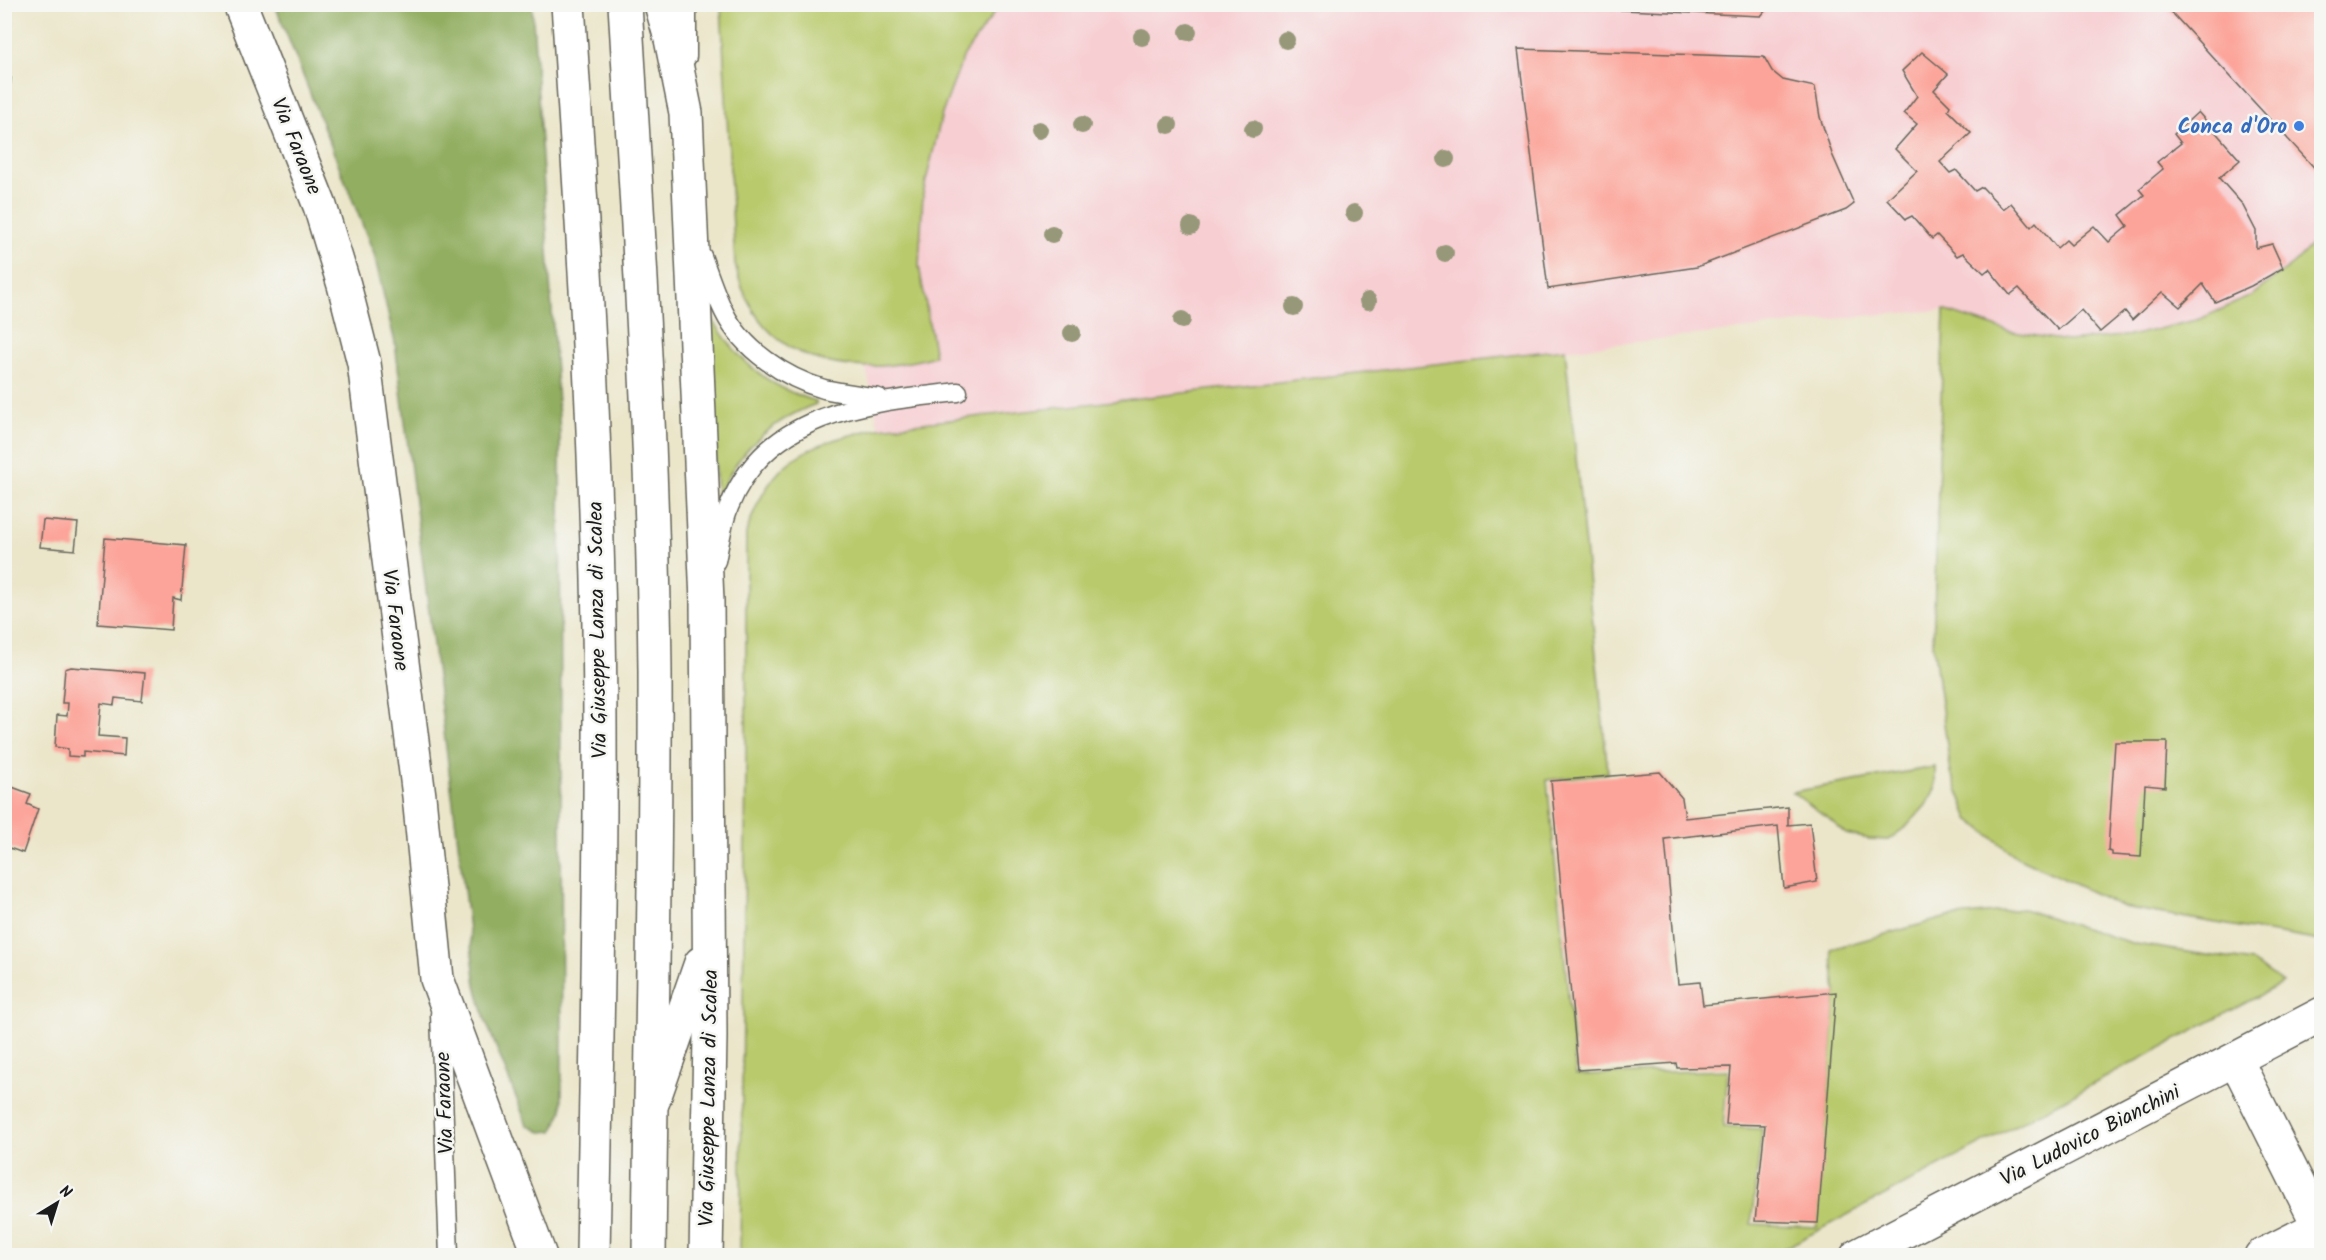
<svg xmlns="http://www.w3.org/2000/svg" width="2326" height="1260" font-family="Kalam,sans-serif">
<rect width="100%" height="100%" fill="#f6f6f2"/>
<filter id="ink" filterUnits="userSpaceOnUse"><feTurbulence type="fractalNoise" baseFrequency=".0167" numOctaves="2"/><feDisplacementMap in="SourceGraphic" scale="12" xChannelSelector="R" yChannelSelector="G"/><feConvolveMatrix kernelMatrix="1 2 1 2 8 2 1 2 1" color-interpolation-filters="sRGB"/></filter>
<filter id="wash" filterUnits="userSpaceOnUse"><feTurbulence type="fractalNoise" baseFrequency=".008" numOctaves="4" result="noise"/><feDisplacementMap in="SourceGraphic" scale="24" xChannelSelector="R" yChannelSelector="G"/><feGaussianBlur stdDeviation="1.35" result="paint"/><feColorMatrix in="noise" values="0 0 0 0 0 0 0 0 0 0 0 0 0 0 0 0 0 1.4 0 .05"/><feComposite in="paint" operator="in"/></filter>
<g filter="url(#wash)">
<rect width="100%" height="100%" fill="#ebe6ca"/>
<polygon fill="#f7cfd3" points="721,5 2321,5 2321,941 1933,645 1944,310 1862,316 879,428 866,368 808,356 765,327 740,285 734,250"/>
<g fill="#b9ca6d" stroke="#6a7344" stroke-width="1.5">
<path d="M721,5H1000L964,55L942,114L923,194L919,266L935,356C847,381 758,365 735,264Z"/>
<polygon points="2319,237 2321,240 2321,941 2123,907 2017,857 1969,819 1951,773 1933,645 1944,310 2007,331 2067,341 2134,335 2200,319 2251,296 2294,263"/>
<path d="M708,311C733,356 765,387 816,401V404C768,422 738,452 717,498Z"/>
<path d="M1565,349L1608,773L1547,780L1576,1075L1728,1070L1723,1127L1762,1129L1751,1224L1817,1227L1836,992L1831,949L1948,917L2023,909L2135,944L2253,962L2283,983L1772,1255L740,1256L746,762V533C772,457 805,445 879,428Z"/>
<polygon points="1935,767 1935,789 1926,805 1907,826 1888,840 1869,839 1846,834 1828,818 1792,792"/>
</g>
<polygon fill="#92ae60" stroke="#57653e" stroke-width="1.5" points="275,5 532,5 560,434 562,1111 553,1131 541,1132 527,1125 485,1019 476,985 395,343 374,254"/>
<g id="blocks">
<g fill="#fca49a">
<polygon points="1532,4 1771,4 1761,16 1532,6"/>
<polygon points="2164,4 2322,4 2322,176 2230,76"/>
<polygon points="1518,49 1764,57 1772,71 1783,80 1815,87 1820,117 1832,154 1854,204 1846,210 1697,267 1548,289"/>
<polygon points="1922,52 1948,74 1934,90 1950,106 1948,110 1971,133 1940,162 1950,173 1956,170 1975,191 1982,187 2003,209 2011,203 2031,227 2036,222 2057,248 2066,240 2071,245 2094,226 2109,242 2128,226 2120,215 2144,195 2139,189 2163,169 2157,162 2181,143 2174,134 2198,112 2240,160 2219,178 2242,204 2256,231 2256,248 2272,244 2283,268 2251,286 2215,302 2203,284 2180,307 2162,292 2132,320 2125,311 2100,332 2081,310 2058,330 2019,288 2010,295 1989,269 1984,273 1963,253 1957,256 1937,235 1932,239 1912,216 1906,219 1887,199 1917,171 1895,149 1917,124 1904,113 1917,96 1902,71"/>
<polygon points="4,77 11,78 6,129 4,129"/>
<polygon points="43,520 78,523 75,550 40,547"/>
<polygon points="105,538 186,545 181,600 173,598 171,630 98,624"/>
<polygon points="71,667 145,673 142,701 115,698 114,705 101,703 98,736 125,738 124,756 83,752 83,757 68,756 68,749 55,747 57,715 67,716 68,703 62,703 63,692 65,669"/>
<polygon points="2115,742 2167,742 2165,787 2145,785 2141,857 2112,855 2112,852 2108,851"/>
<polygon points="1660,772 1682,798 1685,818 1788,807 1788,825 1810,823 1817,882 1784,888 1778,826 1665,839 1678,984 1700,982 1703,1005 1836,992 1818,1223 1755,1221 1765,1125 1726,1124 1731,1067 1677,1068 1676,1063 1578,1070 1551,781"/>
<polygon points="4,784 31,794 27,804 38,809 23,853 4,846"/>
</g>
</g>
</g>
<g filter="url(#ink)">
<use href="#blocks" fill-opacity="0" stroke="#646359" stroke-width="1.5"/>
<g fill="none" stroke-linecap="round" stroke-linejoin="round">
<g stroke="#646359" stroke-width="21">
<g id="lane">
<polyline points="687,57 687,4"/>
<path d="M702,256C709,275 715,294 724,312C742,349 785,378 824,389C842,393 861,395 879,398"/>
<path d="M716,561C720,543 722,524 729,507C766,411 870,402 958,392"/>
<polyline points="440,1014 449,1256"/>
</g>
</g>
<g stroke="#646359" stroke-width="36">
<g id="street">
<polyline points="240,4 320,206 344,285 364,363 419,796 437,979 540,1256"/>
<polyline points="661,4 671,39 686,113 707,601 710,1036 706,1256"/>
<polyline points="2236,1060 2322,1232"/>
<polyline points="653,1101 701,963"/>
<polyline points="1857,1256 2322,1014"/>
<polyline points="2261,1256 2322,1225"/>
</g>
</g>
<g stroke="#646359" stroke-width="36">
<g id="secondary">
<path d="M568,4C579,174 591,344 596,513C605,760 597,1008 593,1256"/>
<path d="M625,4C638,226 653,448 655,671C656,865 651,1061 649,1256"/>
</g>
</g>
<use href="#lane" stroke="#fff" stroke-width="18"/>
<use href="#street" stroke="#fff" stroke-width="33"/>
<use href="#secondary" stroke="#fff" stroke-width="33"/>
</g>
<g fill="#97987a">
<circle cx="1188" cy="32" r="9"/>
<circle cx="1142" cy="37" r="9"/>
<circle cx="1286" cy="40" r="9"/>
<circle cx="1082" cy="125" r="9"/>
<circle cx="1169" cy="125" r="9"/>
<circle cx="1253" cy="129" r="9"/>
<circle cx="1039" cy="130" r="9"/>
<circle cx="1446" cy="159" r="9"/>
<circle cx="1354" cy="213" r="9"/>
<circle cx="1191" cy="226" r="9"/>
<circle cx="1052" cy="234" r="9"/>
<circle cx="1445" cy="253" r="9"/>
<circle cx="1368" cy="301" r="9"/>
<circle cx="1294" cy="307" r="9"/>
<circle cx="1182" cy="320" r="9"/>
<circle cx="1072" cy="333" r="9"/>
</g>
</g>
<circle fill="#3f7fe0" stroke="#f6f6f2" stroke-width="2" cx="2299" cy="126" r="6"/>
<g text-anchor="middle" stroke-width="5" stroke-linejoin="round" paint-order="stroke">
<g font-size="21" font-weight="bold" fill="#366cbe" stroke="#f6f6f2" text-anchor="end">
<text x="2287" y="133">Conca d'Oro</text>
</g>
<g font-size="21" fill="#1c1c1c" stroke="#f6f6f2">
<text transform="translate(297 146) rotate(68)" y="7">Via Faraone</text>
<text transform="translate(396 620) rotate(83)" y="7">Via Faraone</text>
<text transform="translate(597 630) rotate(-91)" y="7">Via Giuseppe Lanza di Scalea</text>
<text transform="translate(708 1098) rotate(-89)" y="7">Via Giuseppe Lanza di Scalea</text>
<text transform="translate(444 1103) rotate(-92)" y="7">Via Faraone</text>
<text transform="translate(2090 1135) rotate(-27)" y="7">Via Ludovico Bianchini</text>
</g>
</g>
<rect width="2326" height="1260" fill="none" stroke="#f6f6f2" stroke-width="24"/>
<g transform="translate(57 1203) rotate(38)" stroke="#f6f6f2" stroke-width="4.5" paint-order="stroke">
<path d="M0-4.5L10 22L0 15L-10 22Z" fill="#1c1c1c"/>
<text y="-9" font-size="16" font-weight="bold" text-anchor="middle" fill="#1c1c1c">N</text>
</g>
</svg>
